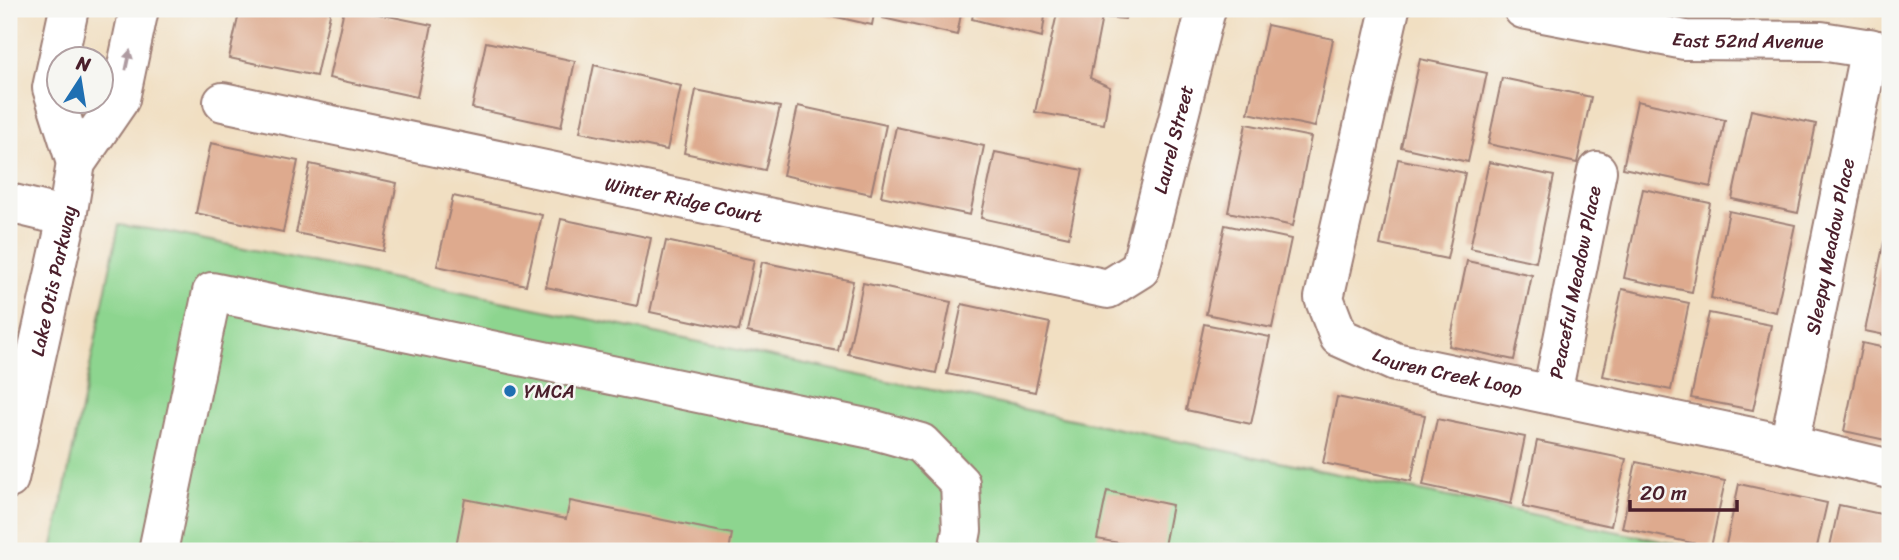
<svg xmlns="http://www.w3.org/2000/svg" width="1899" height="560" font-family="Sriracha,sans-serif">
<rect width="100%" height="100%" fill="#f6f6f2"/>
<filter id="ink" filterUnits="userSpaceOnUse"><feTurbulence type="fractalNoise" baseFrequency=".0143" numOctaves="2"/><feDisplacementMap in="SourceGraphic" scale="14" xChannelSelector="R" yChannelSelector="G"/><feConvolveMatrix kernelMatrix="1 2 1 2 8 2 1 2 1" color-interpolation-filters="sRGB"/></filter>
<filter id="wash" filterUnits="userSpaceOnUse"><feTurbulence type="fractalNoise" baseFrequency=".00686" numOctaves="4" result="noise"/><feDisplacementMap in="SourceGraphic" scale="28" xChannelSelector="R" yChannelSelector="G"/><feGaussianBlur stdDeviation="1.57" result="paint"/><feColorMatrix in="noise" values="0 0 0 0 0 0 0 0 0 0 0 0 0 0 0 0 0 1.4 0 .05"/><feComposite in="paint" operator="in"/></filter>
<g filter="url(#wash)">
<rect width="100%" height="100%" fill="#f1dfc2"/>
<polygon fill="#8dd58f" stroke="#6c7a5d" stroke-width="2" points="119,225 162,231 1710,551 52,551"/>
<g id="blocks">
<g fill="#deaa8e">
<polygon points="240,9 331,9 316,76 229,58"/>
<polygon points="344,9 354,9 432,25 417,97 329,78"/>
<polygon points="801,9 875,9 872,25"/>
<polygon points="886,9 962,9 957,35 883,18"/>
<polygon points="974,9 1046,9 1042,37 972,19"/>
<polygon points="1058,9 1128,9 1125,19 1102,17 1090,78 1110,87 1104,124 1035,112"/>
<polygon points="1267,25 1333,39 1315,127 1248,113"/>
<polygon points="486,42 575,61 561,127 472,108"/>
<polygon points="1420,59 1487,73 1468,162 1401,147"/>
<polygon points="594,65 681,86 667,150 580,132"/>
<polygon points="1502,78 1591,97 1577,163 1488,144"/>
<polygon points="696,90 780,107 765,170 684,153"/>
<polygon points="1637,101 1725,120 1711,187 1623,168"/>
<polygon points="798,106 886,125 871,194 783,175"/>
<polygon points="1751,110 1816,124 1798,213 1732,199"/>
<polygon points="1246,124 1311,137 1293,226 1228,212"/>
<polygon points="896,127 984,146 970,215 881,196"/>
<polygon points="211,143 298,161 283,232 196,213"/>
<polygon points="995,152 1083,170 1069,237 981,218"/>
<polygon points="1398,159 1465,173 1447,259 1380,245"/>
<polygon points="1489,162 1554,176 1536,262 1470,248"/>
<polygon points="310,164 397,183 383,251 296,233"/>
<polygon points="1643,189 1710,203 1692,292 1624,278"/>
<polygon points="453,196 542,215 526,285 437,266"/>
<polygon points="1729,211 1795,225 1776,312 1711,298"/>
<polygon points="1889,213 1890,213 1890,231 1885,230"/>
<polygon points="561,219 651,238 637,306 546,287"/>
<polygon points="1225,225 1291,239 1272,328 1206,314"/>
<polygon points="666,241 754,260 739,331 650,312"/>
<polygon points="1884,242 1890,244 1890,336 1865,331"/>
<polygon points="1467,261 1532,275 1514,360 1449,346"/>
<polygon points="762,262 853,281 838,351 747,332"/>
<polygon points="863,283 951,302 936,373 848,354"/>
<polygon points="1622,289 1689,303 1671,390 1603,376"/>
<polygon points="962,304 1050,323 1035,392 947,374"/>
<polygon points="1709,313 1771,325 1753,410 1691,398"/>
<polygon points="1204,324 1270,337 1251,424 1186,410"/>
<polygon points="1862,343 1890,349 1890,441 1844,431"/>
<polygon points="1337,397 1425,415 1411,481 1323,463"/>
<polygon points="1437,419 1525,437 1511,504 1423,485"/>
<polygon points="1537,441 1626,459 1611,526 1523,507"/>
<polygon points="1636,462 1725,481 1711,547 1622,528"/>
<polygon points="1739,484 1827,503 1816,551 1725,549"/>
<polygon points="1107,491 1172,505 1163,551 1097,539"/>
<polygon points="465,499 566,519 570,501 732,534 729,551 455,551"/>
<polygon points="1839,505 1890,516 1890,551 1829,551"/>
</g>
</g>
</g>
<g filter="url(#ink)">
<use href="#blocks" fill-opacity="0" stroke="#9e7f76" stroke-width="2"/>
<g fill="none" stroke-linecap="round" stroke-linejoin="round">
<g stroke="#9e7f76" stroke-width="42">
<g id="minor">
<path id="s1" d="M1390,9L1324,298L1339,337L1395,362L1789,445L1890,469"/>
<path id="s2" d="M1523,9L1685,40L1821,41L1890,52"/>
<path id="s3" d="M223,102L1108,289L1140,269L1206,9"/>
<polyline points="9,203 67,217"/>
<path id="s4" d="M1552,394L1597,171"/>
<path id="s5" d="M1789,445L1870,48"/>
<polyline points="158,551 212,292 871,429 921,443 960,483 962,530 958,551"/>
</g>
</g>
<g stroke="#9e7f76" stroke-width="42">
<g id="major">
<polyline points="69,9 52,88 76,163"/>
<path id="s6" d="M9,479L67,217L76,163L120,99L139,9"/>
</g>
</g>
<use href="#minor" stroke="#fff" stroke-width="38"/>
<use href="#major" stroke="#fff" stroke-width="38"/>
</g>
<defs><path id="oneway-solid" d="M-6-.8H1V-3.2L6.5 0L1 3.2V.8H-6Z" transform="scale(1.75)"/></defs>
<use fill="#ae9aa0" href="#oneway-solid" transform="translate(128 60) rotate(-78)"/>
</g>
<circle fill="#1f6fb2" stroke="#f6f6f2" stroke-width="2.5" cx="510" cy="391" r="7"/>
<g text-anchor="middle" stroke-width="5" stroke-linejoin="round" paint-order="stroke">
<g font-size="19" fill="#4a1f2b" stroke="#f6f6f2">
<text dy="7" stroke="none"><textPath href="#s2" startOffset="228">East 52nd Avenue</textPath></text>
<text dy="7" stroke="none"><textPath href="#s3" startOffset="1076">Laurel Street</textPath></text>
<text dy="7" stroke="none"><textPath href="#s3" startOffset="471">Winter Ridge Court</textPath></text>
<text dy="7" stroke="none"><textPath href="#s5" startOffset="203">Sleepy Meadow Place</textPath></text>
<text dy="7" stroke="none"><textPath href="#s6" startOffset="203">Lake Otis Parkway</textPath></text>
<text dy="7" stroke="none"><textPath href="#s4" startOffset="114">Peaceful Meadow Place</textPath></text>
<text dy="7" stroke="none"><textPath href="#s1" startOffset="453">Lauren Creek Loop</textPath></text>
</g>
<g font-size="19" fill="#4a1f2b" stroke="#f6f6f2" text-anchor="start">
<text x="524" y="398">YMCA</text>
</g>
</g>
<rect width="1899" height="560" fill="none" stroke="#f6f6f2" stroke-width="35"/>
<g transform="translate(80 80) rotate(12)"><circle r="33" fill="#f6f6f2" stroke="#b1a0a2" stroke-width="2"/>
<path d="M0-5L12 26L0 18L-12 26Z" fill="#1f6fb2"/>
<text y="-10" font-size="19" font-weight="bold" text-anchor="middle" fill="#4a1f2b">N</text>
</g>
<path d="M1630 500v10h107v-10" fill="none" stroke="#4a1f2b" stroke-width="3.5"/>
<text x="1640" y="500" font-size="21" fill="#4a1f2b" stroke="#f6f6f2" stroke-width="5" paint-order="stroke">20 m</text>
</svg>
